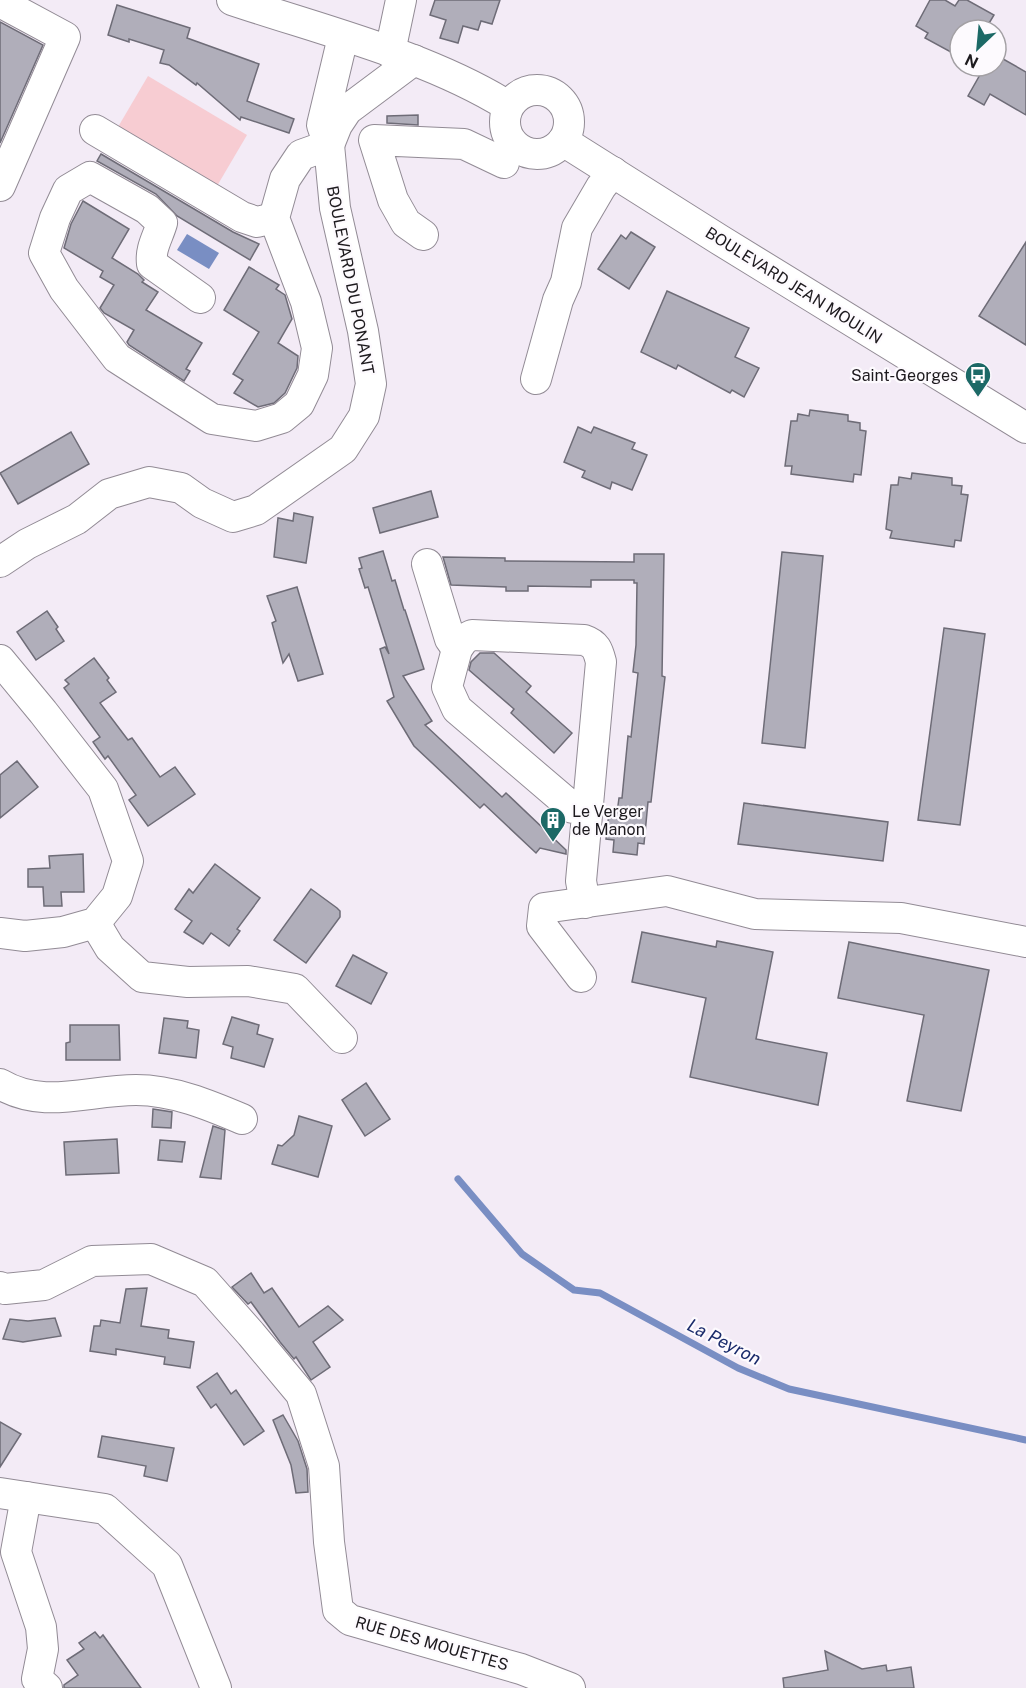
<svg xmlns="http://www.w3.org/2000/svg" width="1026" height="1688" font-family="'Public Sans',sans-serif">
<rect width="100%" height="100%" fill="#f3ebf6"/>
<polygon fill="#f7ccd2" points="148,76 247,135 217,186 118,127"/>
<polygon fill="#798ec3" points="187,234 219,253 209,269 177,250"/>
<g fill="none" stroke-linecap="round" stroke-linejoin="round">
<polyline stroke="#798ec3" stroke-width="7" points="458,1179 522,1254 574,1290 600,1293 738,1368 789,1389 1026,1440"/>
</g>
<g fill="#b0aeba" stroke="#6e6c77" stroke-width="1.5">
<polygon points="435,0 500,0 492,24 481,21 478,30 463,26 458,43 440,38 446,20 430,15"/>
<polygon points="930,0 945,0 955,6 959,0 967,0 994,15 985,30 960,30 960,57 925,38 928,33 916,26"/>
<polygon points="117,5 190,28 187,38 259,64 247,101 294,119 289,133 241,117 240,120 197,83 196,85 169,65 160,63 164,50 129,39 129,42 108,35"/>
<polygon points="0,22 43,45 0,143"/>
<polygon points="996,55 1026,72 1026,115 990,94 984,105 968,96 985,66 996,66"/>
<polygon points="418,115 418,125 387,123 387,116"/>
<polygon points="101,154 233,232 259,244 250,260 177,216 156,194 97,161"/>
<polygon points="83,201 129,229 112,258 138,274 144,280 142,282 158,292 146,310 202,343 186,369 190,371 184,381 129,345 127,342 134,330 104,313 100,308 114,285 100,277 103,271 64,248 71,224"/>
<polygon points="631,232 655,247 629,289 598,269 621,235 626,239"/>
<polygon points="1026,242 1026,345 979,316"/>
<polygon points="249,267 279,285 276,289 285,295 292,319 278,343 298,356 297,368 285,393 274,403 258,407 234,393 243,380 233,374 259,332 224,310"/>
<polygon points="667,291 749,328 735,357 759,368 744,397 732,390 730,393 678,365 676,369 641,352"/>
<polygon points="810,410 848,415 848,421 860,423 860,430 866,431 861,475 854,474 853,482 791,474 792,466 785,466 791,421 797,421 798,414 809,416"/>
<polygon points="578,427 591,433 594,427 635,443 632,449 647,455 632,490 612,482 610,489 582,477 585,471 564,462"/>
<polygon points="71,432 89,464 18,504 0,473"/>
<polygon points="912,473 952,478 952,485 962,486 961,494 968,495 961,541 955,540 954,547 890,538 892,531 886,529 891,485 898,485 899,477 911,479"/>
<polygon points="431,491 438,517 380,533 373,508"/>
<polygon points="294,513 313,517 306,563 274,557 278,518 293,521"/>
<polygon points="383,551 392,581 395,580 404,610 405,610 424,669 403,676 432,721 425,725 502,797 506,793 566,850 566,854 540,848 536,853 484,804 480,808 414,746 387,701 394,697 380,649 385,647 389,654 368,587 365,588 359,569 362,568 359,558"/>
<polygon points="782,552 823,556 805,748 762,743"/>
<polygon points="634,554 664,554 662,676 665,677 651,802 648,802 644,844 638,843 637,855 613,852 614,840 606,839 609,812 617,813 619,798 622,798 628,736 631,737 638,673 633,672 636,645 637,583 634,583 634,580 591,580 591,587 528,586 528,591 506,591 506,587 451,585 443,557 505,558 505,561 634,562"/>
<polygon points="297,587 323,674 298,681 289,654 283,663 272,623 276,621 267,596"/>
<polygon points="47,611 58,627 56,629 64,641 36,660 17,632"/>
<polygon points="944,628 985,634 960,825 918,820"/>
<polygon points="480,653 494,653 531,686 526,692 572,733 554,753 511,713 514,709 469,670 471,662"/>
<polygon points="94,658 109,678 107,680 116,692 100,703 128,740 132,738 160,777 175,767 195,794 148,826 129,800 136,795 108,756 105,759 93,742 100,737 64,688 69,684 65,680"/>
<polygon points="17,761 38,787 0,818 0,775"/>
<polygon points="744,803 888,822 883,861 738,844"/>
<polygon points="83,854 84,892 61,892 62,906 44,906 43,887 28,887 28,869 50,868 49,856"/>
<polygon points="215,864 260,898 237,929 240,931 229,946 211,933 203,944 184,932 192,921 175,909 189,889 193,893"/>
<polygon points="311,889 337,908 340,911 340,917 306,963 274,940"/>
<polygon points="642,932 716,947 717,941 773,952 756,1039 827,1053 818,1105 690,1077 706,998 632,982"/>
<polygon points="849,942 989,970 961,1111 907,1101 924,1015 838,998"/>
<polygon points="353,955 387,973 371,1004 336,986"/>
<polygon points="232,1017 259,1025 257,1034 273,1039 264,1067 231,1058 233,1047 223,1044"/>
<polygon points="164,1018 188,1021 187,1028 199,1030 196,1058 159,1053"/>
<polygon points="70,1025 119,1025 120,1060 66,1060 66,1043 70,1042"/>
<polygon points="366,1083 390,1119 365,1136 342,1100"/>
<polygon points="153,1109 172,1112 171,1128 152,1127"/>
<polygon points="299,1116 332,1126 318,1177 272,1164 278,1145 282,1146 294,1135"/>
<polygon points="213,1126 225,1130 221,1179 200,1177"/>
<polygon points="117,1139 119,1173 66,1175 64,1142"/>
<polygon points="160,1140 185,1142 182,1162 158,1160"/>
<polygon points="251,1273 264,1293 272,1288 299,1327 328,1306 343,1320 313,1342 330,1367 311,1380 296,1357 294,1359 280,1342 251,1302 248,1304 232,1287"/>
<polygon points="147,1288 141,1326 169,1330 168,1338 194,1342 190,1368 164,1364 165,1357 116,1349 116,1355 90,1351 94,1326 100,1326 101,1320 120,1323 126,1289"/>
<polygon points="55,1318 61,1336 23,1342 3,1339 10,1319 28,1321"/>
<polygon points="217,1373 231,1394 236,1390 264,1431 244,1445 216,1404 211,1408 197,1387"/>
<polygon points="283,1415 298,1441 307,1469 308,1492 296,1493 291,1465 273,1420"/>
<polygon points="0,1422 21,1434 0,1467"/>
<polygon points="102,1436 174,1448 167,1481 144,1476 146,1466 98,1457"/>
<polygon points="95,1632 100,1638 103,1635 141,1688 64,1688 64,1685 78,1675 67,1660 84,1649 79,1643"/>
<polygon points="825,1651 862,1669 886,1665 887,1671 911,1667 914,1688 784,1688 783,1678 828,1670"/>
</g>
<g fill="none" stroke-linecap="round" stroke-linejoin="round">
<g stroke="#928b95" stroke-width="32">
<g id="minor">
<path d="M232,0C321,30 428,56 508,106"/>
<polyline points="0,2 65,37 0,186"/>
<polyline points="343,37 322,125 329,145 337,125 347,110 414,60"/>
<polyline points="390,52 401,0"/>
<circle cx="537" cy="122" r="32"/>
<polyline points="95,130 242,217 257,222 274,218"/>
<polyline points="563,141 720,240 1026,428"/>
<polyline points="423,235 406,223 393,200 374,140 464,144 504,163"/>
<polyline points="536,379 558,300 566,282 577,228 601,187 613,172"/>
<path d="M0,562L27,544L77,519L109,494L149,482L181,488L202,503L233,517L256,510L343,449L364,416L371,384L363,331L335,208L329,145L301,155L285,179L274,218L306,302L317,348L313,375L299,404L282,418L256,426L212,419L117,358L64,289L44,253L55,218L68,190L90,177L147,209L162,223C158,237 150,248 152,264L200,298"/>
<polyline points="427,564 450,639 457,649"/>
<polyline points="0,660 43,712 103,789 128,861 117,896 95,923 63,932 25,936 0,933"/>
<path d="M585,903L581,881L601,662C598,650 596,644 584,640L472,635L464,639L457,649L447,687L457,709L573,808L587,810"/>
<polyline points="95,923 110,948 142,977 188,982 248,981 295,989 342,1038"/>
<polyline points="581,977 542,926 544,908 667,891 755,914 901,918 1026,942"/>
<path d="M0,1084C44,1110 87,1090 136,1090C173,1090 209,1105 242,1119"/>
<polyline points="0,1287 5,1289 44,1285 92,1261 151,1259 205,1282 251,1334 301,1394 324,1466 329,1542 338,1610 350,1620 521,1669 570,1688"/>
<polyline points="0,1493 105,1509 167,1565 216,1688"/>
<polyline points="26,1497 16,1552 41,1627 43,1649 37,1679 47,1688"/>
</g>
</g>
<use href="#minor" stroke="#fff" stroke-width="30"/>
</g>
<defs>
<g id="bus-pin" transform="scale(1.35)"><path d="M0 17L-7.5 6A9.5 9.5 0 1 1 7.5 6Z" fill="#1c6966" stroke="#fdfafe"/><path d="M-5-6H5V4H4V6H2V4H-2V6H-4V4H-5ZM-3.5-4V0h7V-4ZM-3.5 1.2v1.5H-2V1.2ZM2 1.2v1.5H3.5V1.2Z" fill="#fff"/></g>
<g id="building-pin" transform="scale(1.35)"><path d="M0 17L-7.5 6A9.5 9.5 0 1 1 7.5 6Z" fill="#1c6966" stroke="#fdfafe"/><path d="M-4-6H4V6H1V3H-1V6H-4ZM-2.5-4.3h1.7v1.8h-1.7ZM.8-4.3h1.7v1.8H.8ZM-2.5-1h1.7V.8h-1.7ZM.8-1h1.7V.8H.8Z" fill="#fff"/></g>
</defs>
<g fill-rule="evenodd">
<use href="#bus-pin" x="978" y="375"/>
<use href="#building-pin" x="553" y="820"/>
</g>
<g text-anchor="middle" stroke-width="4.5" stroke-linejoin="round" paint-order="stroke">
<g font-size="16" fill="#1d1a1e" stroke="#fdfafe">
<text transform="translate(351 280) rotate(79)" y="6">BOULEVARD DU PONANT</text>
<text transform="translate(794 285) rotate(32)" y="6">BOULEVARD JEAN MOULIN</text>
<text transform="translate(432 1643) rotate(16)" y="6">RUE DES MOUETTES</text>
</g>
<g font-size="16" fill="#1d1a1e" stroke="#fdfafe" text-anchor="end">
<text x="958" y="381">Saint-Georges</text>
<text x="572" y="817" text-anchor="start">Le Verger<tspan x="572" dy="18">de Manon</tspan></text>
</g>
<g font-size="18" font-style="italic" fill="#1a2b6b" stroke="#fdfafe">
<text transform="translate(724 1342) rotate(27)" y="6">La Peyron</text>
</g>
</g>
<g transform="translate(978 48) rotate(206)"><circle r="28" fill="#fdfafe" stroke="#a3a0a4" stroke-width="1.5"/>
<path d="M0-4.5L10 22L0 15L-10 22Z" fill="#1c6966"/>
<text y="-9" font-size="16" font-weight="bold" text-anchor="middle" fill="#1d1a1e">N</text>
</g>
</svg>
